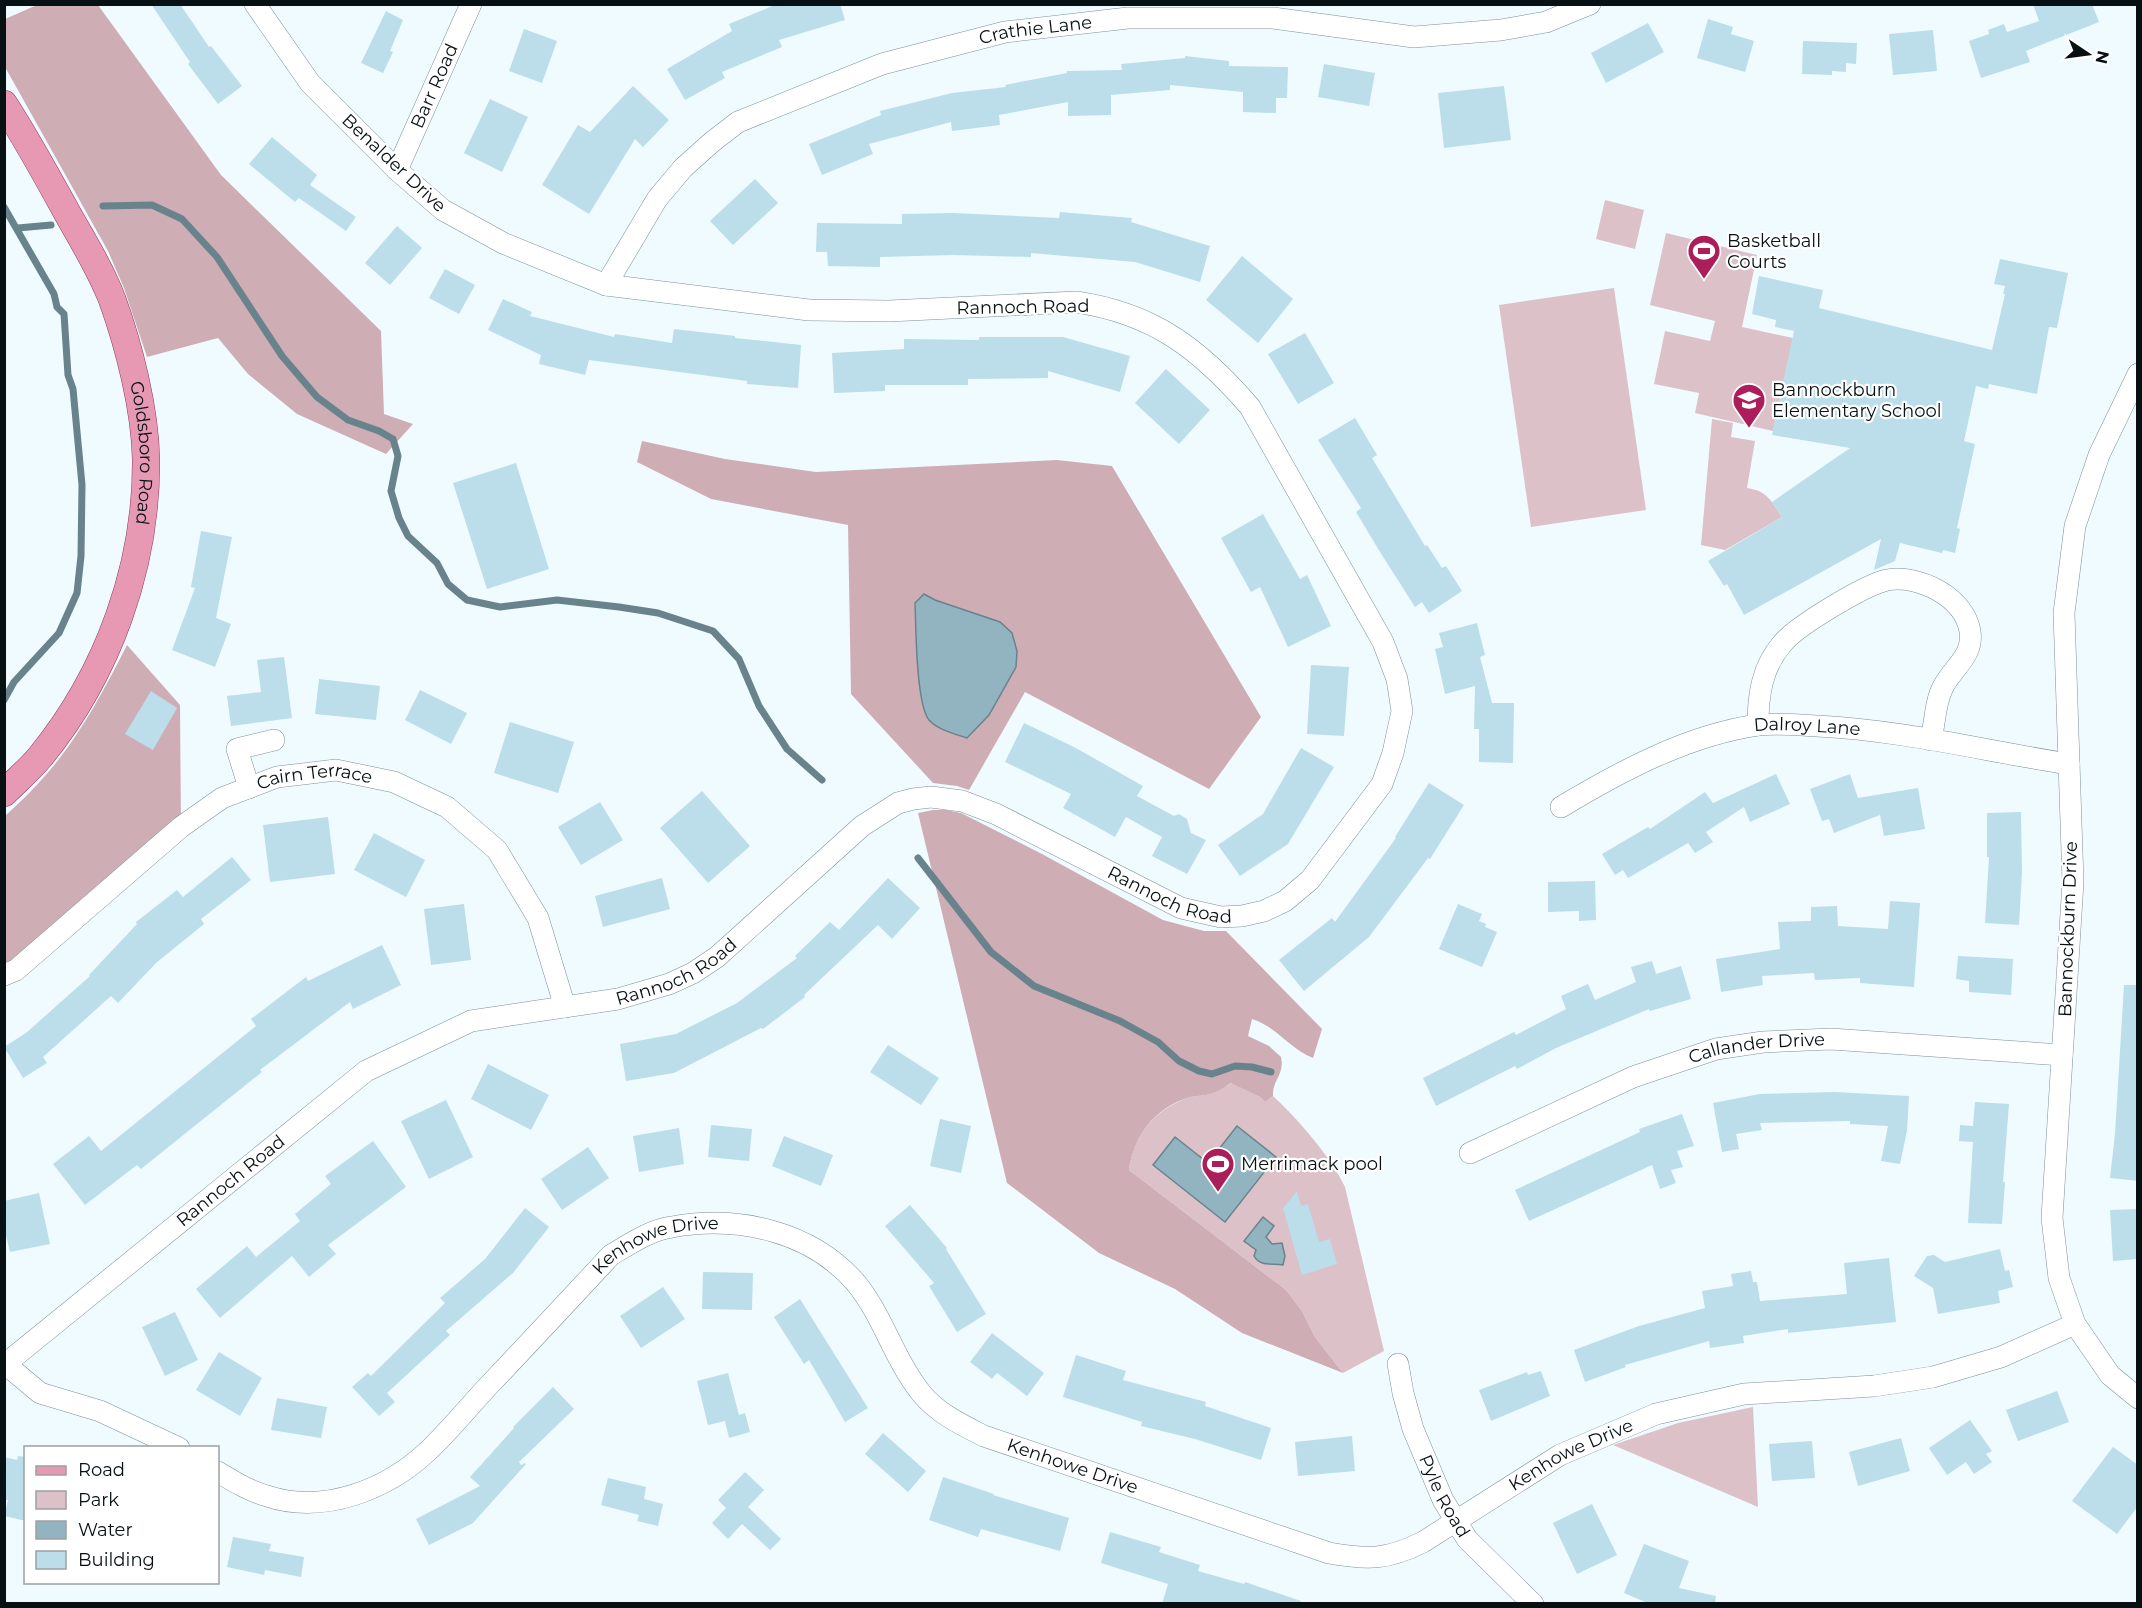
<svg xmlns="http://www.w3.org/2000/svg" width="2142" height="1608" font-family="Montserrat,sans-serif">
<rect width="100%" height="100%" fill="#f0fbff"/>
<g fill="#ddc1c8">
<polygon points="1605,200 1644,210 1635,249 1596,239"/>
<polygon points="1666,233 1757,255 1742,327 1793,338 1773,431 1695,413 1699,393 1654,384 1665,331 1710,341 1715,321 1650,305"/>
<polygon points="1614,288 1646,510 1531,527 1499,305"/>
<path d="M1712,419L1733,423L1731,437L1755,441L1747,488C1768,491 1771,501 1782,517L1725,550L1701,545Z"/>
<path d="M1232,1083L1260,1097L1265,1102L1273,1096C1296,1117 1332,1158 1345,1187L1384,1351L1343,1373L1315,1337L1302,1311L1286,1290L1129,1170C1134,1136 1154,1110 1187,1098C1193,1096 1200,1096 1206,1095C1214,1092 1223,1087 1232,1083Z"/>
<polygon points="1753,1407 1758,1507 1613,1445 1678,1423"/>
</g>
<g fill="#cfadb5">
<polygon points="37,5 98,5 221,175 381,331 384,414 413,424 386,454 297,414 248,374 218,338 147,357 124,288 108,251 5,67 5,19"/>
<polygon points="642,441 725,459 816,472 1057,460 1112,466 1261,717 1209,789 1025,692 969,790 957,786 933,783 851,694 848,525 711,499 637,462"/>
<path d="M127,645L180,705L181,827L5,975V816C18,804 32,791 44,777C79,738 103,692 127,645Z"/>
<path d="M933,810H946L961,813L1042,854L1163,920L1204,931H1226L1322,1029L1313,1058C1290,1049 1277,1027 1252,1019L1248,1036L1269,1046L1281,1057C1285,1075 1272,1080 1273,1096L1265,1102L1260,1097L1231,1083C1223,1088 1215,1093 1206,1095C1200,1096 1193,1096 1187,1098C1154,1109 1134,1136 1129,1170L1286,1290L1302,1311L1315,1337L1343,1373L1242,1333L1175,1289L1099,1253L1007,1183L918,813Z"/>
</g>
<g fill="#92b4c0" stroke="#68838c" stroke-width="1.5">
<path d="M924,594L935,600L1000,622L1012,633L1017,651L1016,667L989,715L967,738C955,734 938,730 929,720C916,704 916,627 915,603Z"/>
<polygon points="1237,1126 1276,1157 1225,1222 1153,1165 1175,1137 1208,1163"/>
<path d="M1263,1217L1274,1226L1266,1237L1272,1244L1282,1243L1285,1256L1283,1265C1272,1263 1260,1267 1254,1256L1256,1250L1244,1241Z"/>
</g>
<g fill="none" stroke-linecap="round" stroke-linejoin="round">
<g stroke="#68838c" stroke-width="7">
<polyline points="103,206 152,205 182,219 217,257 282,356 317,397 348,420 379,431 393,439 398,456 391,491 399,518 408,536 437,563 448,584 467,600 500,607 557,600 619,607 658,613 713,631 739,659 759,706 787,749 822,780"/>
<polyline points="4,207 54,294 57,307 64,314 68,375 73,389 82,485 81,556 77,593 59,633 14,682 4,700"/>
<polyline points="18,228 51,225"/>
<polyline points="918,858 991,952 1034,986 1120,1021 1158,1042 1179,1061 1199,1071 1212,1074 1235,1066 1252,1067 1271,1072"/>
</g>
</g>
<g fill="#bbdeea">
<polygon points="151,4 180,4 209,47 211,46 242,86 218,104 188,64 190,62"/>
<polygon points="777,4 840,4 845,20 779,40 782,47 722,72 725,78 685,100 667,69 732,31 729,24"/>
<polygon points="2033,4 2092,4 2099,22 2026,51 2030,62 1981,78 1969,41 1989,34 1988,30 2004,24 2007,32 2039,21"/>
<polygon points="386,11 403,20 390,51 393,52 383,73 361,63"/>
<polygon points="1708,19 1733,27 1731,34 1754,41 1745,72 1697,58"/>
<polygon points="1648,23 1664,52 1606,83 1591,53"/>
<polygon points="524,29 557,41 542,83 509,71"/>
<polygon points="1933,30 1937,71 1893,75 1889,34"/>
<polygon points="1803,41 1857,43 1856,64 1846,63 1846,72 1832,71 1832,75 1802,74"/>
<polygon points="1185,56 1229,61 1229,66 1288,67 1287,98 1276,98 1276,113 1243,112 1243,92 1170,85 1170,90 1111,95 1111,115 1068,116 1068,102 999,115 1000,125 952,131 951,122 869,144 873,154 822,175 809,144 881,115 880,111 952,93 1006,87 1005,85 1067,73 1067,71 1122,70 1121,64 1185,58"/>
<polygon points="1324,64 1375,73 1369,106 1318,97"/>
<polygon points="633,86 669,120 643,147 635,139 589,214 542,185 578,125 590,132"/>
<polygon points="1504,86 1511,140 1444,148 1438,93"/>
<polygon points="490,99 528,117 502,172 464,153"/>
<polygon points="272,137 317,175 310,185 356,217 346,231 299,198 295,202 249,164"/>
<polygon points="755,179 778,203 733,245 710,221"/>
<polygon points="1060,212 1132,218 1131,222 1210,246 1200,282 1135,262 1031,253 1031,257 953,255 880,257 880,267 828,266 827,252 816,252 817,223 902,224 902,214 953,213 1059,218"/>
<polygon points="397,226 422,248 390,285 365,263"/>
<polygon points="1242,256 1293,299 1258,343 1206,300"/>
<polygon points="2000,259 2068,273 2057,328 2049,327 2037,394 1989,384 1988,389 1976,386 1964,441 1975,444 1957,528 1960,529 1955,553 1943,550 1942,553 1900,543 1895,561 1874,570 1881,539 1744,615 1727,584 1724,586 1708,561 1782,517 1772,502 1850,448 1772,435 1794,331 1775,327 1776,320 1752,314 1759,276 1823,290 1819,308 1992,350 2005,294 2003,294 2005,286 1994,284"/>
<polygon points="445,269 475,285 459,314 429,298"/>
<polygon points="503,299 532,312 530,316 614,337 615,334 672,343 674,329 735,336 735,338 801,345 798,388 747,384 747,381 589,360 585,375 539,364 541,355 488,330"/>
<polygon points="1305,333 1334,383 1298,404 1268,354"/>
<polygon points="979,337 1063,337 1130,356 1120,392 1048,371 1048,378 968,379 968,385 885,385 885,391 834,393 832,353 904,349 904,339 979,340"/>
<polygon points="1166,369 1210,410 1179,444 1135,403"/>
<polygon points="1355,418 1377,455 1372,458 1425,546 1427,545 1442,568 1446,566 1462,591 1429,613 1422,602 1415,607 1380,552 1356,512 1361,508 1318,440"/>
<polygon points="516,463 549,569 487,589 453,483"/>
<polygon points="1263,514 1300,579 1307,575 1331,626 1288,647 1260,587 1251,592 1221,538"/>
<polygon points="201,531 232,537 216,618 231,624 215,667 172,650 195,588 191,587"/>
<polygon points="1477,623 1485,655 1480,657 1492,703 1514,703 1513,763 1479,762 1479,729 1474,729 1475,686 1445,694 1435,649 1443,647 1439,633"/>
<polygon points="284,657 292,718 231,726 227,696 261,692 257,660"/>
<polygon points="1311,665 1349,667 1344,736 1307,734"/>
<polygon points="319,679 380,686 376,720 315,714"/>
<polygon points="420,690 467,713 451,744 405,720"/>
<polygon points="151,691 177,708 153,750 125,734"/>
<polygon points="510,722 574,742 558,793 494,773"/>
<polygon points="1024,723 1074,747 1143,786 1137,796 1174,816 1179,814 1187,819 1191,833 1206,840 1187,874 1152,856 1162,837 1126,817 1115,837 1063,808 1071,794 1005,762"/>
<polygon points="1301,748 1334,767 1288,844 1240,876 1218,845 1263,814"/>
<polygon points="1776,774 1790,804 1750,822 1744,807 1706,832 1713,842 1695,853 1688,843 1628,878 1623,870 1615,875 1602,854 1648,827 1650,829 1705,792 1713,803"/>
<polygon points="1850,774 1858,798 1918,788 1925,829 1884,836 1880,815 1834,833 1829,819 1822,821 1810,789"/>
<polygon points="1429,783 1464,805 1430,859 1428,858 1369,937 1304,991 1279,960 1332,918 1335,922 1396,838 1395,837"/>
<polygon points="702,791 750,846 708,883 660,828"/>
<polygon points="600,802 623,840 581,865 558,827"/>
<polygon points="2021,812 2022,872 2019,925 1985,923 1989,857 1987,857 1987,813"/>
<polygon points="328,817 335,874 270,882 263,825"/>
<polygon points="374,833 425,860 406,897 354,870"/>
<polygon points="232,857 251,880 201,919 204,924 156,963 118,1003 111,996 43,1057 47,1063 23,1078 4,1047 26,1033 90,976 89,975 137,924 136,922 177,890 183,897"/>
<polygon points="662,878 670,909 603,927 595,896"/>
<polygon points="888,878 920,908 892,939 878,925 804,995 805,997 763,1029 761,1028 674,1073 626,1081 620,1044 676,1034 737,1003 797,958 795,956 830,922 839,930"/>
<polygon points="1595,881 1596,920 1579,921 1579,911 1548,912 1548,882"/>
<polygon points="1890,901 1920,903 1914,987 1860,983 1860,978 1815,980 1814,973 1762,976 1763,985 1721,992 1716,959 1780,949 1778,922 1811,921 1811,907 1837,906 1838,926 1888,929"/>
<polygon points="464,904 471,960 431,965 424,909"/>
<polygon points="1458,904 1482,914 1479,921 1486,924 1485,927 1497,932 1482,967 1439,949"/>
<polygon points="382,945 401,985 353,1009 350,1002 260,1070 262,1072 141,1169 137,1165 85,1205 53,1164 89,1136 101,1151 256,1026 251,1019 306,977 308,981"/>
<polygon points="1958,956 2013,959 2011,995 1969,992 1969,981 1956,979"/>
<polygon points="1652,961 1656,974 1681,966 1691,999 1650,1011 1649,1009 1556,1048 1517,1069 1515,1066 1436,1106 1423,1078 1514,1032 1516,1035 1566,1009 1561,996 1588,984 1595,1000 1636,982 1631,967"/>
<polygon points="2124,985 2138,985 2138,1181 2110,1178 2115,1134"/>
<polygon points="888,1045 939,1078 921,1105 870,1072"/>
<polygon points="488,1064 549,1095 531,1130 471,1099"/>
<polygon points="1835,1092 1909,1096 1907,1131 1900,1164 1881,1161 1888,1126 1850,1124 1850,1121 1760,1123 1762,1130 1736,1134 1739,1149 1722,1152 1713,1103 1760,1094"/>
<polygon points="446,1100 473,1157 429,1179 401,1121"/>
<polygon points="1975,1102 2009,1104 2003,1182 2005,1182 2002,1224 1968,1223 1973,1142 1959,1141 1960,1125 1973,1126"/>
<polygon points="1682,1114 1694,1146 1677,1151 1683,1167 1671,1170 1676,1183 1660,1189 1652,1165 1529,1221 1515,1190 1640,1132 1639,1129"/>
<polygon points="940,1119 971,1126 961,1173 930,1166"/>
<polygon points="711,1125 752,1129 749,1161 708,1157"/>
<polygon points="679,1128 684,1164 639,1172 633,1136"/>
<polygon points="784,1136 833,1155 821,1186 772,1166"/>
<polygon points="373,1141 406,1187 328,1245 336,1254 309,1277 292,1256 220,1318 196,1289 247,1246 256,1257 300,1221 295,1214 331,1184 325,1176"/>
<polygon points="588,1147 609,1178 562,1210 541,1179"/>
<polygon points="1297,1191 1301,1206 1308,1204 1319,1242 1330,1239 1337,1264 1302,1275 1283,1208"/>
<polygon points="39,1193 50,1244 10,1252 4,1227 4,1201"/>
<polygon points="910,1205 947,1248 946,1249 986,1314 957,1332 929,1286 934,1283 885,1226"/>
<polygon points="525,1208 549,1227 513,1273 446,1331 450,1335 387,1393 395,1402 379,1416 352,1387 368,1373 371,1376 445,1303 440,1298 485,1259"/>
<polygon points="2138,1209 2138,1259 2113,1261 2110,1210"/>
<polygon points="2000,1249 2005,1271 2009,1270 2013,1287 1998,1291 2000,1303 1938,1314 1933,1288 1914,1276 1927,1256 1934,1255 1945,1262"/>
<polygon points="1889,1258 1896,1322 1788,1333 1788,1329 1743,1336 1744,1343 1710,1348 1709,1341 1625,1365 1626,1367 1585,1382 1574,1350 1639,1326 1705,1308 1702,1291 1733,1286 1731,1274 1751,1271 1753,1282 1757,1282 1760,1301 1847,1294 1844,1263"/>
<polygon points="703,1272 753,1273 752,1310 702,1309"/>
<polygon points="663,1287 685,1319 641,1348 620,1316"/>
<polygon points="800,1299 868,1408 845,1422 809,1360 804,1364 774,1317"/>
<polygon points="175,1312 198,1360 165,1376 142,1327"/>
<polygon points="992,1333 1044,1373 1027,1396 997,1373 992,1379 970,1362"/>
<polygon points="219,1352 262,1378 240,1416 196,1390"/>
<polygon points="1076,1355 1126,1371 1123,1380 1206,1402 1205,1406 1271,1428 1261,1460 1195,1439 1141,1426 1142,1422 1063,1397"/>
<polygon points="1541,1371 1550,1396 1491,1421 1479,1390 1527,1372 1528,1375"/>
<polygon points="728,1373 739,1415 745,1413 750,1432 729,1438 725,1421 708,1425 697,1381"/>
<polygon points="553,1387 574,1409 519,1462 521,1465 525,1463 526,1464 473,1523 429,1545 416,1519 480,1486 470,1477 514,1428 513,1427"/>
<polygon points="2057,1391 2069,1422 2018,1441 2006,1410"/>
<polygon points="277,1398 327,1407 321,1438 271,1430"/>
<polygon points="1970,1420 1992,1451 1986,1454 1992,1462 1974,1474 1966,1462 1947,1475 1929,1448"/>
<polygon points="883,1433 926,1471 908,1492 865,1454"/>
<polygon points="1352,1436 1355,1471 1298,1476 1295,1442"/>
<polygon points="1901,1438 1910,1471 1858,1486 1849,1452"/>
<polygon points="1812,1441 1815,1478 1772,1481 1769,1444"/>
<polygon points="2113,1447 2138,1465 2138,1506 2117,1534 2072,1501"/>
<polygon points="18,1456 26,1457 26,1521 4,1516 8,1500 4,1500 4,1457 17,1460"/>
<polygon points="745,1472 764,1490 748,1507 781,1539 770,1550 742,1524 728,1539 712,1523 726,1508 718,1500"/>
<polygon points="943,1477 994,1494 993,1495 1069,1518 1060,1551 981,1529 978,1537 929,1520"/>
<polygon points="608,1478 646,1487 644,1499 663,1504 658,1526 637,1521 639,1515 601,1505"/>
<polygon points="1592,1504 1617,1555 1577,1574 1553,1523"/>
<polygon points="1110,1532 1161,1547 1159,1552 1200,1565 1198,1571 1244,1584 1245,1582 1301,1601 1300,1604 1162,1604 1168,1584 1101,1563"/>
<polygon points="233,1537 271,1544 269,1551 304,1557 301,1577 265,1570 264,1575 227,1567"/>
<polygon points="1644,1544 1689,1561 1679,1588 1716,1596 1715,1604 1650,1604 1624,1593"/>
</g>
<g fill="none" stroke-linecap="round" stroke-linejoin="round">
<g stroke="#79929b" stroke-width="22">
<g id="minor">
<path id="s1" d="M397,170L471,4"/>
<path id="s2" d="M606,285L657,199L683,168L712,142L738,122L882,64L1005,32L1128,18H1273L1414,37L1501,30L1546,22L1590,4"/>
<polyline points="2138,374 2099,455 2075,526 2064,613 2073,882 2052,1218 2059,1278 2075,1324 2110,1375 2138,1398"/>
<path d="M1758,725C1758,695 1762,667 1782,644C1796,626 1865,585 1887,580C1919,574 1964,597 1970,631C1974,656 1953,667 1943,687C1935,702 1935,723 1931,740"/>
<polyline points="249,788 237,749 274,740"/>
<path id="s3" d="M1561,807C1621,771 1688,735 1758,725C1777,723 1797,725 1817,726C1901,730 1985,751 2069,764"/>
<path id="s4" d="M4,975L16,970L181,827L222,798L277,777L336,770L394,782L447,807L497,850L538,918L565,1007"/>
<path id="s5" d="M1470,1153L1633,1077L1716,1049L1763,1042L1831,1039L2062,1055"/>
<polyline points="4,1363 40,1393 100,1411 179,1448"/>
<path id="s6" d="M1398,1364L1403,1393L1413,1429L1443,1500L1467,1539L1533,1604"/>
<path id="s7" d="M4,1365L366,1071L471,1021L618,999L669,984L693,973L717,957L862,826L898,803L913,799L931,797L962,801L996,814L1181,908L1221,917L1242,916L1264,911L1285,901L1310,880L1382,784L1393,753L1402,711L1397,679L1383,642L1250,407C1200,349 1153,313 1076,302L889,311L809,310L606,285L503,243L443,210L397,170L310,83L255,4"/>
<path id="s8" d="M218,1472C233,1481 249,1491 267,1496C324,1515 389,1489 430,1449C452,1428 471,1404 492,1382C532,1340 571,1298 611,1255C630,1244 650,1230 672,1227C738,1215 811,1231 856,1283C883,1316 894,1359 921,1393C937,1413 962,1425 984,1436L1329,1553C1368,1560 1387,1560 1423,1542L1560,1455L1656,1414L1744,1394L1874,1386L1933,1377L2001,1357L2075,1324"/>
</g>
</g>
<g stroke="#8e3d5b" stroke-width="28">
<g id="major">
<path id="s9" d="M4,104C28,141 49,180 70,218C85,244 101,271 112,299C129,346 145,409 146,459C147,566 108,674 40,757C29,770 16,781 4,793"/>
</g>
</g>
<use href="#minor" stroke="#fff" stroke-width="21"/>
<use href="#major" stroke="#e798b3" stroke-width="27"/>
</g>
<defs>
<g id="stadium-pin" transform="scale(1.725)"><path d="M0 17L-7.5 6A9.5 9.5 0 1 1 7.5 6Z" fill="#ac1e5a" stroke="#fff"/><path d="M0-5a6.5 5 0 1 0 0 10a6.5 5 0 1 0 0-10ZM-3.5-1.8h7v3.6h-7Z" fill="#fff"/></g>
<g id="school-pin" transform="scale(1.725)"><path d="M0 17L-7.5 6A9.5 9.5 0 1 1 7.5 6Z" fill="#ac1e5a" stroke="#fff"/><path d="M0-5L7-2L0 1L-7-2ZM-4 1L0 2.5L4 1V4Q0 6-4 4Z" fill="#fff"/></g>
</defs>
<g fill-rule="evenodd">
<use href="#stadium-pin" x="1704" y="251"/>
<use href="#school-pin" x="1749" y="400"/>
<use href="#stadium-pin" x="1218" y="1164"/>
</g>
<g text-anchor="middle" stroke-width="4.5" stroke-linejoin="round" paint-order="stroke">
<g font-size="18" fill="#071114" stroke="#fff">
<text dy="6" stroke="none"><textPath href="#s2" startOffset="525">Crathie Lane</textPath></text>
<text dy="6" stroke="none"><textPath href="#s1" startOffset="92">Barr Road</textPath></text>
<text transform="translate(394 163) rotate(43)" y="6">Benalder Drive</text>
<text transform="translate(1023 307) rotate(-1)" y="6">Rannoch Road</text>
<text dy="6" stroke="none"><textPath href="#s9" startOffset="381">Goldsboro Road</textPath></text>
<text dy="6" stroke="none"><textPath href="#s3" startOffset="264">Dalroy Lane</textPath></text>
<text dy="6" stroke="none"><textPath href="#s4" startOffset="378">Cairn Terrace</textPath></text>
<text dy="6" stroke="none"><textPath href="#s7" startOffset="1372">Rannoch Road</textPath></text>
<text transform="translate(2068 929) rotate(-88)" y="6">Bannockburn Drive</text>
<text dy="6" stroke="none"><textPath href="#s7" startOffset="796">Rannoch Road</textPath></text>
<text dy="6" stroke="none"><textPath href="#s5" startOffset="308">Callander Drive</textPath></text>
<text dy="6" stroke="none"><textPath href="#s7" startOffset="292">Rannoch Road</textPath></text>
<text dy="6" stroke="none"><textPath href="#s8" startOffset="544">Kenhowe Drive</textPath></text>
<text dy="6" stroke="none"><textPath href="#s8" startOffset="1605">Kenhowe Drive</textPath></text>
<text dy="6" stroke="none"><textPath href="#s8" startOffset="1065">Kenhowe Drive</textPath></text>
<text dy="6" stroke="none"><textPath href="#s6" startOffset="141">Pyle Road</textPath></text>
</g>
<g font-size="18" fill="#071114" stroke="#fff" text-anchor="start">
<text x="1727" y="247">Basketball<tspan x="1727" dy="21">Courts</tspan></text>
<text x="1772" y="396">Bannockburn<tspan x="1772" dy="21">Elementary School</tspan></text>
<text x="1241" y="1170">Merrimack pool</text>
</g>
</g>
<rect width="2142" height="1608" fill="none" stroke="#071114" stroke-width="12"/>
<rect x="24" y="1446" width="195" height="138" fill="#ffffff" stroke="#9ca0a1" stroke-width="1.5"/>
<rect x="36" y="1466" width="30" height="9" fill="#e798b3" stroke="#9ca0a1" stroke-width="1.5"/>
<text x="78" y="1476" font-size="18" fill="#071114">Road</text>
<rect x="36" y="1491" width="30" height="18" fill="#ddc1c8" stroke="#9ca0a1" stroke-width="1.5"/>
<text x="78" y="1506" font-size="18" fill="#071114">Park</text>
<rect x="36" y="1521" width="30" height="18" fill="#92b4c0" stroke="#9ca0a1" stroke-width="1.5"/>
<text x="78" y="1536" font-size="18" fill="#071114">Water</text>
<rect x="36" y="1551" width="30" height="18" fill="#bbdeea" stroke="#9ca0a1" stroke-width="1.5"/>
<text x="78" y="1566" font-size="18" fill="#071114">Building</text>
<g transform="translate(2088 54) rotate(103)" stroke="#ffffff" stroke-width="4.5" paint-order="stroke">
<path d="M0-4.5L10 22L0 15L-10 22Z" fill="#071114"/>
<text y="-9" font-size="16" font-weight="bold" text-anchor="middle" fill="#071114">N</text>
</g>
</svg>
